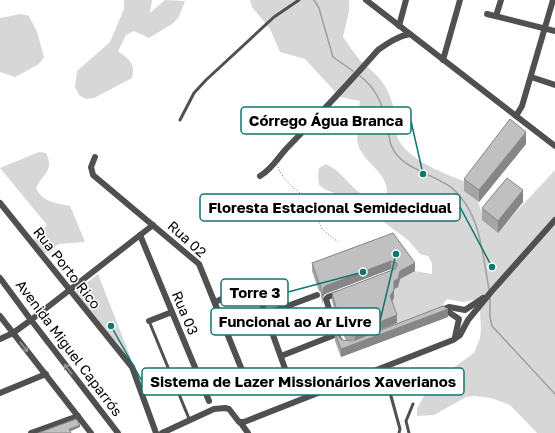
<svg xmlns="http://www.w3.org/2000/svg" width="555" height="433" font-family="'Golos Text',sans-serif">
<rect width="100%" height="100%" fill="#fff"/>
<g fill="#d7d7d7">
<path d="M124,0H152L150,13L165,0L185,1L179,17L172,24L149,38L134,31L126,35L118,51C129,59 136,64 132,78L94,98L86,99L79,95L75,87L77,71L110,42L124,9Z"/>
<path d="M250,0H349V11L343,37C349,45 355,55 362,62C371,70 380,77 386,88C391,98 395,110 397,120C397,125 396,131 397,136C404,159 449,176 470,183L482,212L500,229L555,170V433H537L510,405L491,398L474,396L466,397L434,415L417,416V409L426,392L453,368L474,353L480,338L481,329L480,312L474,300L463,302L447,299L442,306L397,325L390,304L394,298V289L400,279L415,271L432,274V263L428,256L420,254L408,240L381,220L334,193L326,190L319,185L318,177L319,168L326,164C349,175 353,198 380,200L387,196C389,171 364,165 358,144C355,136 361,128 361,120C361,113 358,107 360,101L340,97L305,59L280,52L270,29L252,7Z"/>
<polygon points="21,14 29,16 37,32 44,57 39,64 15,77 0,72 0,18"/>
<path d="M39,152L46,153C55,171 42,174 36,188C42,202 56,203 70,206L85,242L58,244L49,254L41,252L33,241L47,225L0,168Z"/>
<polygon points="98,274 132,361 75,292"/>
</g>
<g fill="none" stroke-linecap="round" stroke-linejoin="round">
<g stroke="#9e9e9e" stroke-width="1.5">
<polyline points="314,0 319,8 333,57 353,71"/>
<path d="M360,76C376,88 384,107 387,126C389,133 389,141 392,147C401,169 436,175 452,188C481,213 482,253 489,289"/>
<polyline points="490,298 490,317 492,326 555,394"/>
</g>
<g stroke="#727272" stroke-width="1" stroke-dasharray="1 2" stroke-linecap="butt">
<path d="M278,167C283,181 299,193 311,200C321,204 332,205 341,212"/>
<polyline points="311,200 322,229 338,242"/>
</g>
<g stroke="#505050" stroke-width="3">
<polyline points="180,120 194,93 206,80 274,17 299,0"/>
<polyline points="149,321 190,421"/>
<polyline points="383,367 400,429 399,433"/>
<polyline points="409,433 406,421 413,404"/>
</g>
<g stroke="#505050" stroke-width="6">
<polyline points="366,0 555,146"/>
<polyline points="487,14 555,31"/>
<polyline points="496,16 501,0"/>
<polyline points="399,26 406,0"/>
<polyline points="443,60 460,0"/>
<polyline points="531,77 555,85"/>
<polyline points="516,116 522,106 553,0"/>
<polyline points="95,157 91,167 93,175 199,264 248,385"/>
<path d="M260,176C272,169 277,159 286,149C317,117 348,84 378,50C388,43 398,36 410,34"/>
<polyline points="0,203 132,367 156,433"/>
<polyline points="140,235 209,401"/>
<polyline points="0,278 31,320 118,433"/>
<polyline points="339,293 328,297 326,299 338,338 340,341"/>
<path d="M215,302C231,296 247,283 260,299L287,374"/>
<polyline points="444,309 459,319 455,337"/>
<polyline points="439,311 449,307 465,310 483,298"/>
<polyline points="266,314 317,295"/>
<polyline points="0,316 91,433"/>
<polyline points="149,321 172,312"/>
<polyline points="0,339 13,333 31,320 153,225"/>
<polyline points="281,356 332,336"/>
<polyline points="0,393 46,374"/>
<polyline points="240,422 248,433"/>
<polyline points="31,433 78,416"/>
<polyline points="162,433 214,409 225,408 229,409 239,422 244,422 453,340 460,335 468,320 491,292 555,220"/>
</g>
</g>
<g fill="#a5a5a5">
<polygon points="526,144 479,202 464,191 464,179"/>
<polygon points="523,202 498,233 482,220 482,208"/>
<polygon points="393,233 415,271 400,279 398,287 394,289 394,298 392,302 397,323 355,340 347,341 353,341 448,317 341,357 335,341 335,332 342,340 346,340 339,327 332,301 332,293 393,270 391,269 325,294 323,297 323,304 321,297 321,293 319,291 312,271 312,263"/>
</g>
<g fill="#868686">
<polygon points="526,132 526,144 479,202 479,190"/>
<polygon points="523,190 523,202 498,233 498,221"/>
<polygon points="391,261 391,269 325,294 323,297 323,289 325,286"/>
<polygon points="415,263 415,271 400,279 398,287 394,289 394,298 390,304 390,296 394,281 400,271"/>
<polygon points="448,309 448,317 341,357 341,349"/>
<polygon points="397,315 397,323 355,340 355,332"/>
<polygon points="80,425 80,427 69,432 69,429"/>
</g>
<g fill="#c0c0c0" stroke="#868686">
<polygon points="510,119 526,132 479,190 464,179"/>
<polygon points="507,178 523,190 498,221 482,208"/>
<polygon points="393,233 415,263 400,271 398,279 394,281 394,290 390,296 397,315 355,332 347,332 339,318 332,293 395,269 397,266 397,263 391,261 325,286 323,289 323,296 321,289 321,286 319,283 312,263"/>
<polygon points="443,306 448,309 341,349 335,332 342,340 353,341"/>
<polygon points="76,419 80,425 69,429 71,433 38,433"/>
</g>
<defs><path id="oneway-shaft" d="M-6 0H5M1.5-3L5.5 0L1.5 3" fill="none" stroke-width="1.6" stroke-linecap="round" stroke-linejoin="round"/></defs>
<g stroke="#969696">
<use href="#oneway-shaft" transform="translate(24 347) rotate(51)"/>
<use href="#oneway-shaft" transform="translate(68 369) rotate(-128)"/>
</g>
<g text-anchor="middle" stroke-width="3" stroke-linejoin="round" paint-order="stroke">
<g font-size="14" fill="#000" stroke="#fff">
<text transform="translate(187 239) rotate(42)" y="5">Rua 02</text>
<text transform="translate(67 268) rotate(52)" y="5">Rua Porto Rico</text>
<text transform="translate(185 313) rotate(67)" y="5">Rua 03</text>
<text transform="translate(69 348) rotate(53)" y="5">Avenida Miguel Caparrós</text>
</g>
</g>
<path fill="none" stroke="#0f766e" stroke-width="1.5" d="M423 174L411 121M492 267L460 207M363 272L288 292M396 254L380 321M111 326L142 381"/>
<g fill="#0f766e" stroke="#fff" stroke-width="1.5">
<circle cx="423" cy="174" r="4"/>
<circle cx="492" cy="267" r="4"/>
<circle cx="363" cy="272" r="4"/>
<circle cx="396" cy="254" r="4"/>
<circle cx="111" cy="326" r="4"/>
</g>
<g fill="#fff" stroke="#0f766e" stroke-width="1.5">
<rect x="241" y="107" width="170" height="27" rx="4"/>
<rect x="200" y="194" width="260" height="27" rx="4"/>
<rect x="221" y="279" width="67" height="27" rx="4"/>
<rect x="211" y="308" width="169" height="27" rx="4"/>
<rect x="142" y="368" width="322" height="27" rx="4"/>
</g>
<g font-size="15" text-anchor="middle" font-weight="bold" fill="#000">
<text x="326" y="126">Córrego Água Branca</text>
<text x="330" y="213">Floresta Estacional Semidecidual</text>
<text x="255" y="298">Torre 3</text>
<text x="295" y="327">Funcional ao Ar Livre</text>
<text x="303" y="387">Sistema de Lazer Missionários Xaverianos</text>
</g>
</svg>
